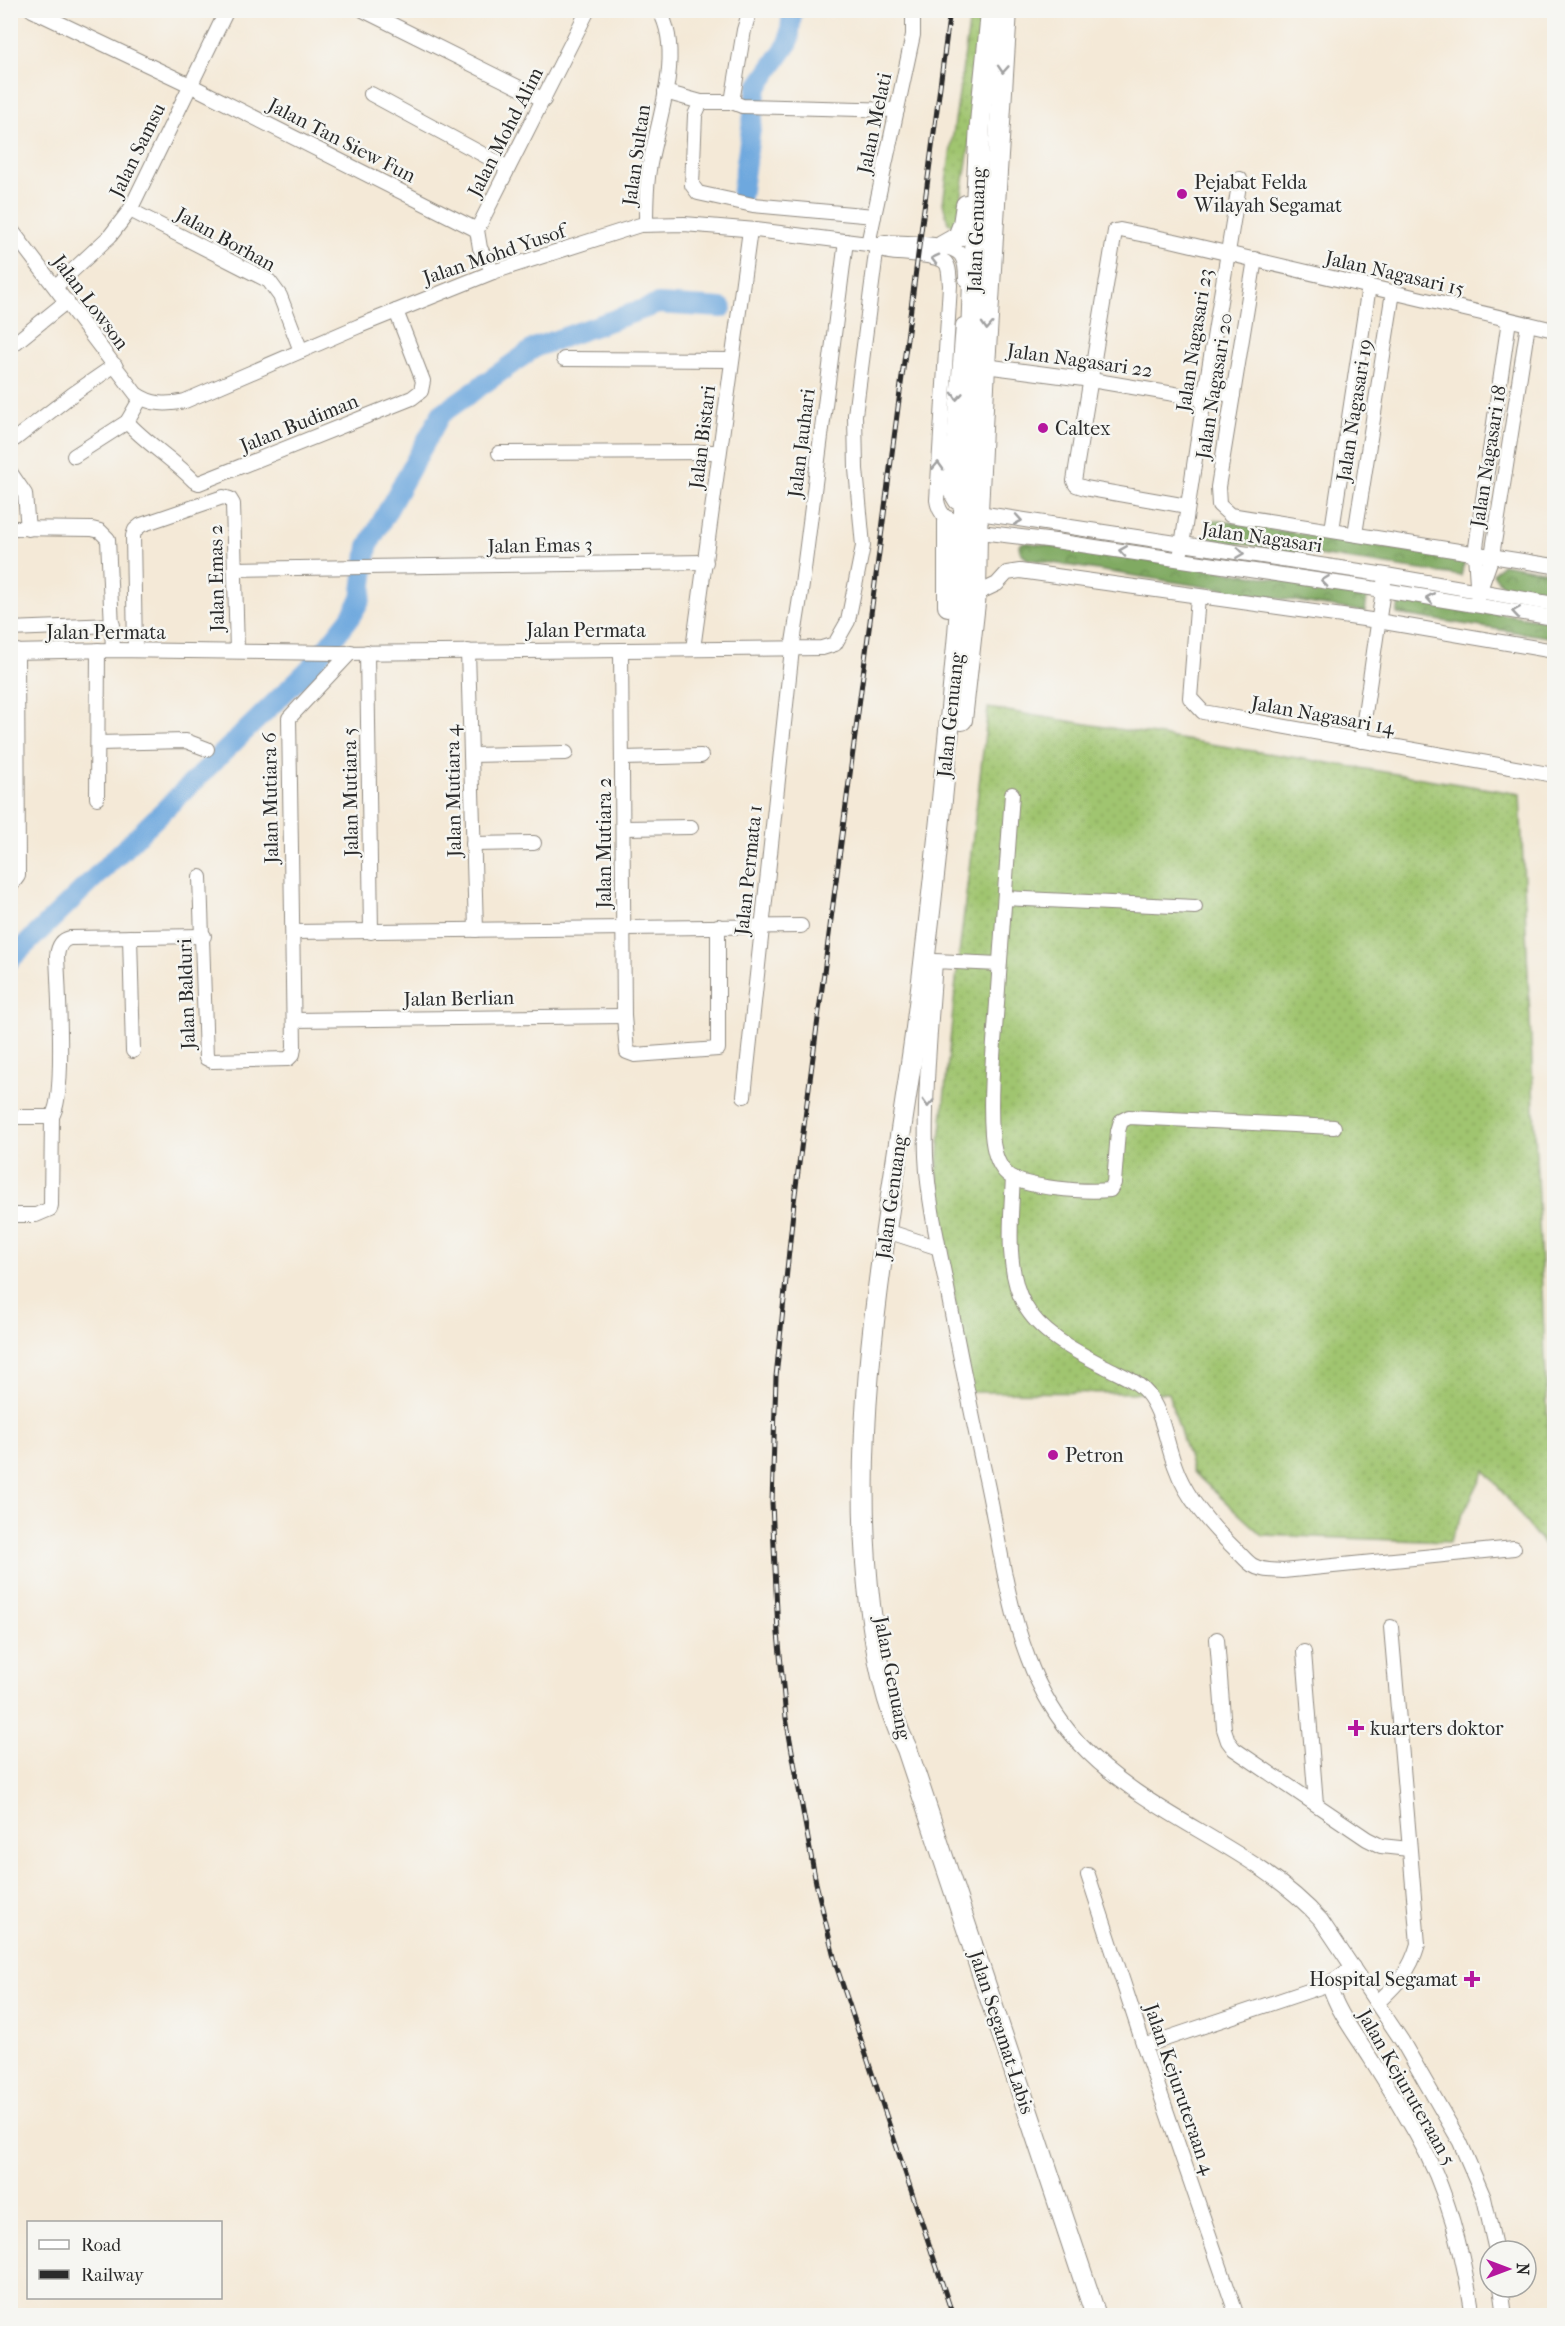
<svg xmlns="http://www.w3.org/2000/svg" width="1565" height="2326" font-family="'IM FELL French Canon',serif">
<defs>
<pattern id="grass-dots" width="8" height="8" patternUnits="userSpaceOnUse" patternTransform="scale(1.5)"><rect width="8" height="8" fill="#a0c56f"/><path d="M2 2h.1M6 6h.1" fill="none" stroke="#8aa960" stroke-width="1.8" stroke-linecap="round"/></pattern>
<pattern id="forest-crowns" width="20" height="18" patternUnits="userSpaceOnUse" patternTransform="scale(1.5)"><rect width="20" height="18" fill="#80aa62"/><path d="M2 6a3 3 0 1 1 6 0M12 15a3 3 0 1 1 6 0" fill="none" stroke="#698b51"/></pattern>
</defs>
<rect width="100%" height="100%" fill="#f6f6f2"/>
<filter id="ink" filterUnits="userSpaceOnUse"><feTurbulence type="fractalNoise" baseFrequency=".0167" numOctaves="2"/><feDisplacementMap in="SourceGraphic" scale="12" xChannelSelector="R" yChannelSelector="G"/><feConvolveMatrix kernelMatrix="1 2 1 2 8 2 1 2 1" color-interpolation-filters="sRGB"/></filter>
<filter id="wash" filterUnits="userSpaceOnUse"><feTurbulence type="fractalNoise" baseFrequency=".008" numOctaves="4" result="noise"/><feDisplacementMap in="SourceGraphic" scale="24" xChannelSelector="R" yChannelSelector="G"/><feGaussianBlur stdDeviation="1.35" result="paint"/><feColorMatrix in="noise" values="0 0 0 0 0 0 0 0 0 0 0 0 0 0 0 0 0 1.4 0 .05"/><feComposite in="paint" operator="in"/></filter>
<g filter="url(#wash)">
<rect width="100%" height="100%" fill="#f4e9d7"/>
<g fill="url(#grass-dots)" stroke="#66784d" stroke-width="1.5">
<polygon points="971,11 983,11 973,121 957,227 948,223 943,203"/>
<polygon points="988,708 1520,794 1554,1558 1485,1470 1449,1542 1262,1535 1193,1472 1168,1393 967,1392 937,1171 956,980"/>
</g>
<g fill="url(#forest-crowns)" stroke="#566a46" stroke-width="1.5">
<polygon points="1215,520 1465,560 1461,576 1209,539 1207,524"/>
<polygon points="1024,542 1368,592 1365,612 1027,559 1020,551 1019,545"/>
<polygon points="1502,564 1554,573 1554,596 1504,588 1493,574"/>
<polygon points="1400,597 1554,622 1554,638 1397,614"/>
</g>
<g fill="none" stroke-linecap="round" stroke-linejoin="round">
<g stroke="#6ea8de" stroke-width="20">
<polyline points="741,196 757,88 789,42 792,10"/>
<polyline points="10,960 311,667 349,619 361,599 368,546 441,414 536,347 658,304 722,308"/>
</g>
</g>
</g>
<g filter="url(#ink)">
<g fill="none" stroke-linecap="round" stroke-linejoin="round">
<g stroke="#908a81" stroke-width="16">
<g id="minor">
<polyline points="32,10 190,85 477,230"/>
<polyline points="363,10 544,100"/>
<polyline points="665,92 701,102 732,102 742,106 897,110"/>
<polyline points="371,94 508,168"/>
<polyline points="701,102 695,115 692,185 698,193 753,205 874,216"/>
<polyline points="732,102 744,30 750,10"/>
<polyline points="130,210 269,281 280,296 301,351"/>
<path d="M646,224C646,204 646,184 650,164C658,119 684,52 659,10"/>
<path d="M10,228L136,394C151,405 167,405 185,401L359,326L493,272L640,225L684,224L756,230L868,244C877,245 881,251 889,252C902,254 935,254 945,262C950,267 949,278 950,285L937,500C939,515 950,523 963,530L1055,541L1383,590L1554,618"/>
<polyline points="868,244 913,35 913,10"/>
<path d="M877,245L885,242C901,243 952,242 961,255C966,262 966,271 966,279"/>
<polyline points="1255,259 1218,487 1219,505 1230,515 1554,566"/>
<polyline points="493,272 480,248 477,230 588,10"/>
<polyline points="56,286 110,236 130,210 227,10"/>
<polyline points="963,325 950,492 956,502 979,513 1386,575 1554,604"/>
<polyline points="10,347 67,301"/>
<polyline points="564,359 731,360"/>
<polyline points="985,366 1091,380 1204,399"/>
<polyline points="1205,391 1233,395"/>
<path d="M127,422C147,444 173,459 194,481L199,483L412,398L421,391L423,381L396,311"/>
<polyline points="15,439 73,394 115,365"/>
<polyline points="499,453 719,452"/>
<polyline points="74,456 127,422 141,398"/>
<polyline points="10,472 25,494 28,529"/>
<polyline points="1187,506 1085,488 1076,485 1074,481 1115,231 1120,230 1175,241 1554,330"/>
<polyline points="10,528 92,529 100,531 108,539 113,650"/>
<polyline points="1332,530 1369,286"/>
<polyline points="1355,534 1393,292"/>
<polyline points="1181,552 1204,399 1240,179"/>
<polyline points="236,569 706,562"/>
<polyline points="1481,587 1492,556 1528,324"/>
<polyline points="976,594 997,584 1007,573 1020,571 1378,621 1554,651"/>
<polyline points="1198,597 1190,698 1203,712 1554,775"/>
<polyline points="1478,598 1475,554 1509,320"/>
<polyline points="10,629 113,625"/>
<polyline points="693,649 750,230"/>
<polyline points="135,650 133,536 135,530 141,525 223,497 230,499 233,504 237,651"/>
<polyline points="621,650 624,1016 627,1052 635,1055 718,1049 718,926"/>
<polyline points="468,651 476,930"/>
<polyline points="10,652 113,650 338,653 822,648 835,644 848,621 863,546 856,469 855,415 877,245"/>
<polyline points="367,652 371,932"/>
<polyline points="1361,741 1384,583"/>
<polyline points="98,743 186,741 207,749"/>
<polyline points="471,755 566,753"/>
<polyline points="623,758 701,756"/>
<path d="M1012,794C1007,864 1002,933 997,1003C994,1046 989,1091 992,1134C993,1147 996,1162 1005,1172C1019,1189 1088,1192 1110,1190L1114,1183L1118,1131L1121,1121L1129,1117L1334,1127"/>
<polyline points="97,798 98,650"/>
<polyline points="624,828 691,827"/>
<polyline points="473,844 534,843"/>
<polyline points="200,877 206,1058 212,1061 288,1059 293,1054 294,1047 289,718 351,652"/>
<polyline points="10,887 18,876 17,651"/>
<polyline points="1005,898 1195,907"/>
<polyline points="293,932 801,926"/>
<polyline points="130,937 133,1051"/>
<path d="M999,964L935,961C931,1025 924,1091 926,1156C928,1202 939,1248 948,1293C960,1355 972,1417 986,1479C999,1538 1006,1601 1028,1658C1039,1688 1057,1719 1079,1743C1148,1818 1254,1845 1321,1920L1402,2041L1460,2142L1484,2198L1496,2251"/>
<polyline points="294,1020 624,1016"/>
<polyline points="744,1096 792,649 802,585 846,241"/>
<path d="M10,1117H47L52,1116C66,1098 58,984 57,956C58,947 61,940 70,938L204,936"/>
<path d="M1013,1178C1011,1216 1005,1270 1024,1304C1040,1334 1077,1352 1106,1367C1123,1376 1139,1381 1150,1397C1164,1418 1166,1442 1175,1466C1186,1498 1211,1526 1236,1550C1241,1554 1246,1561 1252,1565C1261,1571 1273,1570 1283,1571L1514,1548"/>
<polyline points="10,1215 36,1215 50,1209 51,1205 52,1116"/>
<polyline points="885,1233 896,1234 939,1248"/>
<polyline points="1217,1639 1224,1729 1228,1741 1234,1749 1367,1839 1381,1846 1409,1849"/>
<polyline points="1304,1652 1316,1804"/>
<polyline points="1088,1875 1144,2046 1237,2316"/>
<path d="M1329,1984C1337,2012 1356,2035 1371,2059C1387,2084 1402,2109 1416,2134C1448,2189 1463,2253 1473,2316"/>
<path d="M1377,2003C1398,1983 1410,1972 1418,1944L1391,1627"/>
<polyline points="1144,2046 1329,1984 1353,1967"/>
<polyline points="1501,2287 1505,2316"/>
</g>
</g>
<g stroke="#908a81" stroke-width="22">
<g id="highway">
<path d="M991,10C988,48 983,86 980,124C973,244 971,365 965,485C963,535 962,585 958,634C946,765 933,897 916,1028C890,1219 847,1412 870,1605C876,1654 885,1705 907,1749L1096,2316"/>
<polyline points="942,246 958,237 963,224 966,205"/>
<polyline points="948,521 948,606"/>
<polyline points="962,720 976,594 977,532 985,366 1007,10"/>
</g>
</g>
<use href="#minor" stroke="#fff" stroke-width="14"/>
<use href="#highway" stroke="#fff" stroke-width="20"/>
<g stroke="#2b2b2b" stroke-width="5">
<polyline id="rail" points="950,10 794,1202 776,1377 772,1503 778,1633 786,1718 816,1883 836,1965 953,2316"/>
</g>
<use href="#rail" stroke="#f6f6f2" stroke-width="3" stroke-dasharray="9" stroke-linecap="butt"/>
</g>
<defs><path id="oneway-chevron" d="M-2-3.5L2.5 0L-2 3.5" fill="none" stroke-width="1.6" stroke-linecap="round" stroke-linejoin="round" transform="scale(1.5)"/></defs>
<g stroke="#a0a0a0">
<use href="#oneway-chevron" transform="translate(1003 69) rotate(94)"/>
<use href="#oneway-chevron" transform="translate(935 259) rotate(-166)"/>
<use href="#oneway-chevron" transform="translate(987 326) rotate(93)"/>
<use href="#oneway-chevron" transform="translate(957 396) rotate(94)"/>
<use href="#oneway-chevron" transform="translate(938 466) rotate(-88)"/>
<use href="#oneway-chevron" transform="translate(1018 520) rotate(10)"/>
<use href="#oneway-chevron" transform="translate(1123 551) rotate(-171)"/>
<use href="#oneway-chevron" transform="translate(1240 553) rotate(8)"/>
<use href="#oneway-chevron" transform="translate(1325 581) rotate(-172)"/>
<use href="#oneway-chevron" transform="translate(1430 598) rotate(-170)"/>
<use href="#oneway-chevron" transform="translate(1516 612) rotate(-171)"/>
<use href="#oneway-chevron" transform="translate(928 1103) rotate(92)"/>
</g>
</g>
<g fill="#b5179e" stroke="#f6f6f2" stroke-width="2">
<circle cx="1182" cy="194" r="6"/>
<circle cx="1043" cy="428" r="6"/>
<circle cx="1053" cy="1455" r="6"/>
<path d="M1353 1719h6v6h6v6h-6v6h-6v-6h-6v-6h6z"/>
<path d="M1469 1970h6v6h6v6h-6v6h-6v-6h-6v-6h6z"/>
</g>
<g text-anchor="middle" stroke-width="5" stroke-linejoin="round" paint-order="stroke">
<g font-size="20" fill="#2b2b2b" stroke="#f6f6f2">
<text transform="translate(874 123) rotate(-78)" y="7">Jalan Melati</text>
<text transform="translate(505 132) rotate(-63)" y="7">Jalan Mohd Alim</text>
<text transform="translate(342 140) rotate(27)" y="7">Jalan Tan Siew Fun</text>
<text transform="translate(137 150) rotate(-64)" y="7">Jalan Samsu</text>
<text transform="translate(636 155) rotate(-82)" y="7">Jalan Sultan</text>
<text transform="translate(976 230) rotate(-88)" y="7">Jalan Genuang</text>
<text transform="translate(226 239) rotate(29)" y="7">Jalan Borhan</text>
<text transform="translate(494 254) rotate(-19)" y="7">Jalan Mohd Yusof</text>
<text transform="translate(1395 273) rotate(13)" y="7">Jalan Nagasari 15</text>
<text transform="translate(91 302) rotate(53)" y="7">Jalan Lowson</text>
<text transform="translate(1194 340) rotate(-81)" y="7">Jalan Nagasari 23</text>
<text transform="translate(1080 360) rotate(8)" y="7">Jalan Nagasari 22</text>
<text transform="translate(1214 386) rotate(-81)" y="7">Jalan Nagasari 20</text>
<text transform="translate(1354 410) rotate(-81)" y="7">Jalan Nagasari 19</text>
<text transform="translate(299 423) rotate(-22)" y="7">Jalan Budiman</text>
<text transform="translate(702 437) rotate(-83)" y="7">Jalan Bistari</text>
<text transform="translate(801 443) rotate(-83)" y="7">Jalan Jauhari</text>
<text transform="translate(1488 456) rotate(-81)" y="7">Jalan Nagasari 18</text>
<text transform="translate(1262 537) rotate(8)" y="7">Jalan Nagasari</text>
<text transform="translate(540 545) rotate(-1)" y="7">Jalan Emas 3</text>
<text transform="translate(216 578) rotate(-91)" y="7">Jalan Emas 2</text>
<text x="586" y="637">Jalan Permata</text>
<text x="106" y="639">Jalan Permata</text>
<text transform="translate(950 715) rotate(-84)" y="7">Jalan Genuang</text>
<text transform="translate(1323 715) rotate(10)" y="7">Jalan Nagasari 14</text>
<text transform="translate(453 791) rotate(-91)" y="7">Jalan Mutiara 4</text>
<text transform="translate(350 792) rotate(-91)" y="7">Jalan Mutiara 5</text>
<text transform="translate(270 798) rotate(-91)" y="7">Jalan Mutiara 6</text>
<text transform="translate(604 843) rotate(-90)" y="7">Jalan Mutiara 2</text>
<text transform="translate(748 870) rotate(-84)" y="7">Jalan Permata 1</text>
<text transform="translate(186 994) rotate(-92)" y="7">Jalan Balduri</text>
<text transform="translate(459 998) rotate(-1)" y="7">Jalan Berlian</text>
<text transform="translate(891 1197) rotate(-82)" y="7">Jalan Genuang</text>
<text transform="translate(893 1678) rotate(79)" y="7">Jalan Genuang</text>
<text transform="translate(1002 2032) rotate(72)" y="7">Jalan Segamat-Labis</text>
<text transform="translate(1407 2087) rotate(60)" y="7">Jalan Kejuruteraan 5</text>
<text transform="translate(1180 2089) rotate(71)" y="7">Jalan Kejuruteraan 4</text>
</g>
<g font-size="20" fill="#2b2b2b" stroke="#f6f6f2" text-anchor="start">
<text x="1194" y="189">Pejabat Felda<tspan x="1194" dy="23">Wilayah Segamat</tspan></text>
<text x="1055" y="435">Caltex</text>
<text x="1065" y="1462">Petron</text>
<text x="1370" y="1735">kuarters doktor</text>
<text x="1458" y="1986" text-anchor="end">Hospital Segamat</text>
</g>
</g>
<rect width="1565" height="2326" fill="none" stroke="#f6f6f2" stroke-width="36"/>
<rect x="27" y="2221" width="195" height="78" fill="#f6f6f2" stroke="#a5a5a2" stroke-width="1.5"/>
<rect x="39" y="2240" width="30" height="9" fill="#ffffff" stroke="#a5a5a2" stroke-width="1.5"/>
<text x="81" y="2251" font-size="18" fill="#2b2b2b">Road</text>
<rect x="39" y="2270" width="30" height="9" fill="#2b2b2b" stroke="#a5a5a2" stroke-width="1.5"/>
<text x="81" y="2281" font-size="18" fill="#2b2b2b">Railway</text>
<g transform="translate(1508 2269) rotate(90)"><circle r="28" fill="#f6f6f2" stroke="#a5a5a2" stroke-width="1.5"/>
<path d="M0-4.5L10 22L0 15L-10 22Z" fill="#b5179e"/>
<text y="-9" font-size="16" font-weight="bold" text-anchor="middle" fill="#2b2b2b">N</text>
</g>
</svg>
